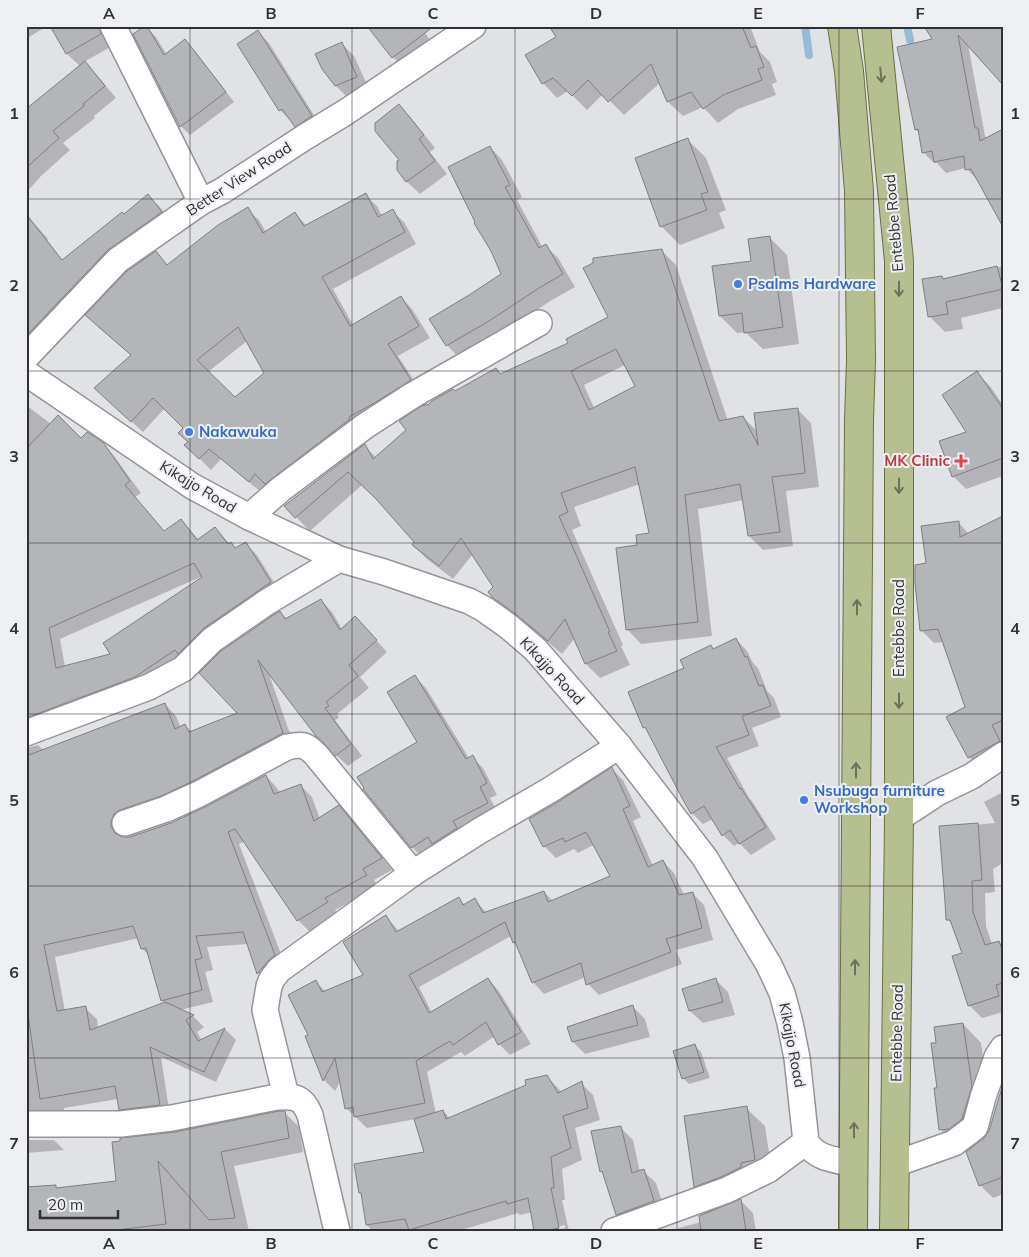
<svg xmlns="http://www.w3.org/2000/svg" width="1029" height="1257" font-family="Mulish,sans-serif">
<rect width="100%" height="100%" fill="#e1e2e6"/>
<g fill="#0003" fill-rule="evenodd">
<polygon points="26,26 47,26 26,39"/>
<polygon points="51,26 109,26 112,46 84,62 96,74 116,98 94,116 95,118 63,143 70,150 41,176 26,193 26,110 80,66 67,54"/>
<polygon points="421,26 434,47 405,69 393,57"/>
<polygon points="551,26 750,26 760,52 770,62 777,82 772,84 776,95 738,109 718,123 703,107 683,116 668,102 660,83 624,115 603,94 587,110 568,91 557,98 543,83 558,38"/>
<polygon points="1003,26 968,44 985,136 987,138 977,180 966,168 946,173 937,163 934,163 923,152 920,134 916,130 934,39"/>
<polygon points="146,27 156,37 167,55 185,41 195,51 234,102 190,135 181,126"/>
<polygon points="258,32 269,43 322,128 307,137 280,110 239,44"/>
<polygon points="342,44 354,56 369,89 348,98 336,86"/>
<polygon points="399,106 411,118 435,148 430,152 447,174 420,194 407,182 398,169 401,160"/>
<polygon points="688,140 706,158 726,210 719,213 725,228 680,245 661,226"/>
<polygon points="490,147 502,160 522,197 517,200 543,248 546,246 558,258 575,287 552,300 502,333 459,358 447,345 503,275"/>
<path d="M365,195L377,206L382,216L392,211L404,222L416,244L333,289L353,325L401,297L412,309L430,338L398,356L421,391L277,495L267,485L261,492L221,459L211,470L186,445L189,442L184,428L165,408L143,432L107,399L132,356L98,327L155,253L168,266L247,209L259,220L266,232L295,214L306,225ZM247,341L265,373L235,399L208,372Z"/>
<polygon points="148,196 160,207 172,224 44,341 26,322 26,214 48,239 47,240 63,261"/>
<polygon points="770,238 787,255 799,344 763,349 745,332 737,333 720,316 752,262"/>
<path d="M662,251L676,265L728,421L743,417L758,432L797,409L811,423L819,487L786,491L793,546L763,550L749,536L744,500L698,509L712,636L641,644L627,629L639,546L650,534L640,484L574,507L581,526L572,530L623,645L621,646L630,665L600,678L586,664L575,638L562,654L533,629L507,611L493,596L495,587L473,554L453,579L427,559L413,545L415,542L381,503L362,485L310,531L296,517L364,446L377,458L407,430L428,406L496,369L501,375L570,343L610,318ZM625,365L637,386L594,408L584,385Z"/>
<polygon points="1003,266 1003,308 961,318 963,329 945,332 929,316 942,278 944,280"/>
<polygon points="977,373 990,386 1003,405 1003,476 966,489 953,476 968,432"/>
<path d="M26,405L51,424L81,440L102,443L114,456L141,493L135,497L165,532L181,520L192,532L199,540L215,528L230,544L236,549L245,543L257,555L281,594L215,639L26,735ZM205,575V576L112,655L65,667L60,639Z"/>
<polygon points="1003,518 1003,759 982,770 969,757 966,708 944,642 934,643 921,630 927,564 958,522 969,534"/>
<path d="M321,600L332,612L342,629H366L387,652L360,677L369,688L337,714L339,718L335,720L362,756L348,766L336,755L269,674L294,745L122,833V838H130L171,824L206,808L266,776L277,788L280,793L301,786L312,797L320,819L338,807L350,818L392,870L374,880L378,887L335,910L338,914L310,932L298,920L245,841L239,844L286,967L269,984L258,973L248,944L207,947L213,970L205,972L213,1002L180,1010L193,1016L204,1027L197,1032L202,1041L225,1029L236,1040L216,1082L161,1057L170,1116L132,1121L120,1109L118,1099L64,1108L65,1121L26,1127V748L38,745L44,751L165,704L176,716L181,728L185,726L191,732L240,714L201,674L280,612L287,619ZM139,938L142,949L150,956L162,1000L165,1003L98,1028L97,1019L85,1008L65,1011L55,957Z"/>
<polygon points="736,639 747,651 753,663 758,668 767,691 774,698 781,717 752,728 759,746 727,758 749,798 752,801 776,839 751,855 739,843 734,846 723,835 713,819 703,824 692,813 648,731 644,727 686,669 711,646 714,650"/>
<polygon points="415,677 426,688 469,758 472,757 483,768 497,795 490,798 499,814 423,858 412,847 418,742"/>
<polygon points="612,769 623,780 641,817 633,821 653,866 663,861 674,873 684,895 692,893 704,905 713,940 676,950 682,964 599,995 588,984 586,977 544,994 533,982 518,947 514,942 511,936 419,987 432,1013 488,979 499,991 531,1044 510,1055 499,1044 495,1036 465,1056 461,1052 427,1072 436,1114 443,1111 450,1118 547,1077 559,1089 562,1093 581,1083 593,1095 600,1120 575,1128 582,1160 562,1169 565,1200 562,1200 569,1231 550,1231 565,1228 565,1225 543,1230 532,1212 520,1215 518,1213 458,1231 373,1231 367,1225 362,1195 360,1192 426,1153 416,1119 367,1128 346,1108 341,1080 335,1091 324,1080 307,1036 310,1035 316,982 326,992 365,975 386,917 400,932 459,899 465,905 475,900 487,913 544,892 553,901 611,876 595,844 578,853 574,849 556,858 544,846"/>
<polygon points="1003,792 1003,863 993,869 995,892 985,893 986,926 992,944 999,942 1003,946 1003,1012 982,1018 969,1005 963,954 954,926 947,919 940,828 995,823 984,802"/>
<polygon points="715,979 728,992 735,1015 703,1023 690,1011 683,990"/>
<polygon points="632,1006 645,1019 650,1037 585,1054 573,1042"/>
<polygon points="963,1024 981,1043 990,1105 959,1148 941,1130 938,1089 937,1044"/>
<polygon points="695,1046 701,1052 710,1078 689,1084 683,1078"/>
<polygon points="1003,1088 1003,1194 993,1198 980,1185 985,1139 990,1132"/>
<polygon points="746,1108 765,1126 773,1179 714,1205 696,1186"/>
<polygon points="284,1112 299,1127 303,1152 234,1166 249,1231 26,1231 55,1186 58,1189 117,1182 175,1133"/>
<polygon points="620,1127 633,1140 640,1172 643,1171 656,1183 666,1214 630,1227 617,1214 605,1174 602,1171"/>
<polygon points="26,1140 54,1140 64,1150 26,1153"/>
<polygon points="741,1201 753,1213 756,1231 668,1231 701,1222"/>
</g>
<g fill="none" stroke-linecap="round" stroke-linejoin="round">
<g stroke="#95bcd6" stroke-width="8">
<polyline points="805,26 809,55"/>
<polyline points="907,26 910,40"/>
</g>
</g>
<g fill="#b4b5b9" stroke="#7e7f83" fill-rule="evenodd">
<polygon points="50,26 99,26 101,34 66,54"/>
<polygon points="145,26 147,26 164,55 185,39 226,92 180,127 133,34"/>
<polygon points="367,26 434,26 392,58"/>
<polygon points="549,26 742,26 751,48 756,46 764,67 758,69 762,80 723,95 703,109 691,92 667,102 651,64 608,102 588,80 572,96 553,78 542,84 525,55 556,37"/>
<polygon points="924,26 1003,26 1003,85 958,35 975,128 978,128 980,141 1003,129 1003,227 971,169 965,170 964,156 934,162 932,151 922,153 918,129 915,130 897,47 932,39"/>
<polygon points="258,30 312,116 295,127 282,109 279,111 237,44"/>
<polygon points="342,42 357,77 335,86 322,69 315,54"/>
<polygon points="85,61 105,86 83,104 84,106 53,131 59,138 26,168 26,109"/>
<polygon points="399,104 424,135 419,139 435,161 406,182 397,170 397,161 399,160 375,131 375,123"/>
<polygon points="688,138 708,192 701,194 707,210 660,227 635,158"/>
<polygon points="490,146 510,185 505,187 539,248 546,244 563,274 539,288 489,321 446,346 429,319 469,295 501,274 491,251 474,223 475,222 448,167"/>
<path d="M366,193L378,217L393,209L405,232L322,277L350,326L401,296L419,326L388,344L411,380L376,402L349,417L350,419L265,484L255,474L249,482L209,449L199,459L184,445L188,442L178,433L183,428L153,398L131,422L94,388L131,355L85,315L127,271L156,251L167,265L218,225L248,207L263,233L295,212L304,226ZM238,327L264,373L235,397L197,360Z"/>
<polygon points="148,194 162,212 108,250 26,336 26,214 62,260 122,212 124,214"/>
<polygon points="770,236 783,327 744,333 742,313 719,316 712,266 751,261 748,239"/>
<path d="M662,249L719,421L743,416L758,445L754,413L798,408L805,473L772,477L780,532L748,536L740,484L685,495L698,622L626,630L616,548L637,545L636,535L649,533L635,467L561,493L568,512L559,516L610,632H608L617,651L585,664L565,619L548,641L517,615L492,597L488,592L493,587L461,538L439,566L412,545L414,542L376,499L348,472L295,518L284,506L365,444L373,459L406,430L399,421L420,407L427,404L428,405L432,401L453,389L455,391L496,368L500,374L568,343L566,339L608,317L583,268L593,263V258ZM616,349L635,386L589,410L571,371Z"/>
<polygon points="997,266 1003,289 946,302 948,314 928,317 922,279 942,276 943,279"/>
<polygon points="977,371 1003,409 1003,458 952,477 939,441 966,432 942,395"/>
<path d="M58,415L81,438L87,432L103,442L130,481L125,485L164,531L181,519L197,540L215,527L228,544L231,542L235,548L246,542L271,582L204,628L178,654L175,650L135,677L26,718V449ZM194,563L202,577L103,643L110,654L56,668L49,628Z"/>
<polygon points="1003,516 1003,720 992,725 1000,741 968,758 946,717 965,707 938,629 920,631 915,583 915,565 926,563 921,526 959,521 960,537"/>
<polygon points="321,599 340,630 355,616 377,640 349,665 358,676 326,702 329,706 325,708 351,744 335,756 323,742 316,736 258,660 283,733 193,781 161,796 120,810 114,814 111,821 111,827 116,834 123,837 130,837 171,823 205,807 266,775 274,794 301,784 314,821 339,805 382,858 363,869 367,875 325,898 328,902 297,921 235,829 228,832 275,955 268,961 257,974 243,932 196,936 202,958 195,960 202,990 161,1001 146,948 141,949 133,926 44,945 57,1011 86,1006 90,1030 165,1002 194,1015 186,1020 198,1041 225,1028 204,1072 150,1047 160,1105 119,1110 115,1086 40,1099 28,1014 26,1015 26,756 165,703 175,729 185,724 189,732 237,713 199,673 221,651 275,614 280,611 285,619"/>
<polygon points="736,638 745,657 747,656 759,686 763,685 771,706 742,716 749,735 716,747 740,789 741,788 766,827 739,844 730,830 722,836 704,806 691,814 682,798 645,727 643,728 628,692 684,668 680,660 711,645 713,649"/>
<polygon points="415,675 466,759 473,755 487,783 480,787 488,803 453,821 457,828 432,844 428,837 411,848 363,789 364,788 357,777 417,742 387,692"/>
<polygon points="612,767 630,806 623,809 648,867 663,860 679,895 693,892 702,928 666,939 671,952 586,985 581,963 532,983 515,942 513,943 505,922 409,975 429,1013 488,978 521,1032 498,1045 486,1022 453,1045 450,1041 416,1061 425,1103 354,1117 353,1107 345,1109 335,1058 323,1081 305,1036 308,1035 288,995 316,980 322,992 363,975 343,942 386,915 396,932 459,897 463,905 475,898 483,913 544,891 548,902 610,876 586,832 565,842 563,838 543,847 529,819 558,802"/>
<polygon points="978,823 982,880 972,881 973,912 985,945 999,941 1003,952 1003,983 996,985 999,996 968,1006 952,956 962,953 950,920 946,920 945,902 939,826"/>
<polygon points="716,978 723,1002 689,1011 682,989"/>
<polygon points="633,1005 638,1025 572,1042 567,1027"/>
<polygon points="963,1023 972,1086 962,1119 949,1129 939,1130 934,1088 937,1088 931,1043 936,1043 934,1027"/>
<polygon points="695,1044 704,1072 682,1079 673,1051"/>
<polygon points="547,1075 558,1093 582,1081 588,1108 563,1116 571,1148 551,1157 554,1188 551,1188 559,1228 544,1231 534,1231 528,1198 507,1204 506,1201 409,1230 405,1219 366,1225 361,1193 359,1193 354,1164 424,1152 414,1119 443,1110 446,1119 526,1085 525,1080"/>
<polygon points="1003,1084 1003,1177 979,1186 966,1152 984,1138 989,1131"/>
<polygon points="747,1106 755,1160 741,1163 741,1167 721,1177 694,1187 684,1116"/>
<polygon points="279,1111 285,1111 289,1138 221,1152 235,1218 209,1220 158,1161 166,1224 108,1231 26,1231 26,1187 56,1185 56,1188 116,1181 112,1142 120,1141 120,1138 175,1132"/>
<polygon points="621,1126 632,1173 644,1169 654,1201 616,1215 602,1171 600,1172 591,1131"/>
<polygon points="741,1199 746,1231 701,1231 699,1216"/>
</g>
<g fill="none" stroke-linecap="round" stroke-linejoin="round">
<g stroke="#949599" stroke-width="28">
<g id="street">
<polyline points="113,26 201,202"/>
<polyline points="26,357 118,260 201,202 222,191 305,137 346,112 473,26"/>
<path d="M26,373L192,486L249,517L339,559L384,572L469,601L484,609L508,626L535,649L619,746L705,858L769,965L782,993L790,1023L797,1058L806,1142C818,1160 834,1159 854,1164"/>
<polyline points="249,517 281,489 365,426 413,395 539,323"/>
<polyline points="26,733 149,687 183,669 212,640 267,602 339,559"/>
<polyline points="899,818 937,793 972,776 1003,755"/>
<path d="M125,823L166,809L199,794L287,747C302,744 306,744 317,756L413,873"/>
<polyline points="286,1096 265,1010 269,986 272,979 279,970 413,873 481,830 550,790 619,746"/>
<path d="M26,1124H121L172,1118L277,1097C295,1096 303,1097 310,1115L337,1231"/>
<polyline points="895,1164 954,1143 975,1127 983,1097 997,1057 1003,1048"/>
<polyline points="614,1231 727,1190 768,1170 806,1142"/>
</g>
</g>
<g stroke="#68713e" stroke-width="30">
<g id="primary">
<polyline points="842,26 849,71 859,191 861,360 859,420 853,1231"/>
<polyline points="876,26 899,261 899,818 894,1231"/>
</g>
</g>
<use href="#street" stroke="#fff" stroke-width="25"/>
<use href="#primary" stroke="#b6bf8f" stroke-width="28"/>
</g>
<defs><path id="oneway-shaft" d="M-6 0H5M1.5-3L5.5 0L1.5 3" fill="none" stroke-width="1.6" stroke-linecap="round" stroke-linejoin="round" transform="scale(1.25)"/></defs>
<g stroke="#6c715c">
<use href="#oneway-shaft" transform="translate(881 75) rotate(84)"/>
<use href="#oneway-shaft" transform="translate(899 289) rotate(90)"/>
<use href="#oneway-shaft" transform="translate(899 486) rotate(90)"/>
<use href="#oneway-shaft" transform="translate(857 607) rotate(-90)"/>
<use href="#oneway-shaft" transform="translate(899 701) rotate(90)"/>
<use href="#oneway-shaft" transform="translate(856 770) rotate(-90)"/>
<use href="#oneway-shaft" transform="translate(855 967) rotate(-90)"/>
<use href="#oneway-shaft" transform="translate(854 1130) rotate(-90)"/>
</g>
<path fill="none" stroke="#303132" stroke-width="1" stroke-opacity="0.55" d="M190,26V1231M352,26V1231M515,26V1231M677,26V1231M839,26V1231M26,199H1003M26,371H1003M26,543H1003M26,714H1003M26,886H1003M26,1058H1003"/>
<g fill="#3f7fe0" stroke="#eeeff3" stroke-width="2">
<circle cx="738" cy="284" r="5"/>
<circle cx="189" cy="432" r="5"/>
<circle cx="804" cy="800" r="5"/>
</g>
<path fill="#e0444e" stroke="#eeeff3" stroke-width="2" d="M958.5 453.5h5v5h5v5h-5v5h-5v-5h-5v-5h5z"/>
<g text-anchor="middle" stroke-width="4" stroke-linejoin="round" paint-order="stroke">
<g font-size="15" fill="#303132" stroke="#eeeff3">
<text transform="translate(239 179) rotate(-33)" y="5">Better View Road</text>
<text transform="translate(894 223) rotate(-95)" y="5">Entebbe Road</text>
<text transform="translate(198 487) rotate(31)" y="5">Kikajjo Road</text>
<text transform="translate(899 628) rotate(-90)" y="5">Entebbe Road</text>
<text transform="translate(552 671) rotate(47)" y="5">Kikajjo Road</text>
<text transform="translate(897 1033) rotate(-89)" y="5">Entebbe Road</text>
<text transform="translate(792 1045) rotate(79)" y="5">Kikajjo Road</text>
</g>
<g font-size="15" font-weight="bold" fill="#366cbe" stroke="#eeeff3" text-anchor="start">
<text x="748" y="289">Psalms Hardware</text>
<text x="199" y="437">Nakawuka</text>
<text x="814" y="796">Nsubuga furniture<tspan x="814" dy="17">Workshop</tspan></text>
</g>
<g font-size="15" font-weight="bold" fill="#be3a42" stroke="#eeeff3" text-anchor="end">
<text x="950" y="466">MK Clinic</text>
</g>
</g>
<rect width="1029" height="1257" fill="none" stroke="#eeeff3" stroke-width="55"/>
<path d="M40 1210v8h78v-8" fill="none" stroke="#303132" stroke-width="2.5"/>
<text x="48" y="1210" font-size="15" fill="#303132" stroke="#eeeff3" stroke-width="4" paint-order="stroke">20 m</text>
<rect x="28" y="28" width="974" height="1202" fill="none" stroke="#303132" stroke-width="2"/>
<g font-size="16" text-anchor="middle" font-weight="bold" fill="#303132">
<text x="109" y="19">A</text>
<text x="271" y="19">B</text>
<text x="433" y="19">C</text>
<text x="596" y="19">D</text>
<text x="758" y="19">E</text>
<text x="920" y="19">F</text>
<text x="14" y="119">1</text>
<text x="1015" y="119">1</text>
<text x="14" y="291">2</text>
<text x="1015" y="291">2</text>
<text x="14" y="462">3</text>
<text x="1015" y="462">3</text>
<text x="14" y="634">4</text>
<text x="1015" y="634">4</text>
<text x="14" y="806">5</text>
<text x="1015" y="806">5</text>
<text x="14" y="978">6</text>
<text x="1015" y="978">6</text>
<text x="14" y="1149">7</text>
<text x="1015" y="1149">7</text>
<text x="109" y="1249">A</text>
<text x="271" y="1249">B</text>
<text x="433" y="1249">C</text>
<text x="596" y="1249">D</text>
<text x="758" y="1249">E</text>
<text x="920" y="1249">F</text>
</g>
</svg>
